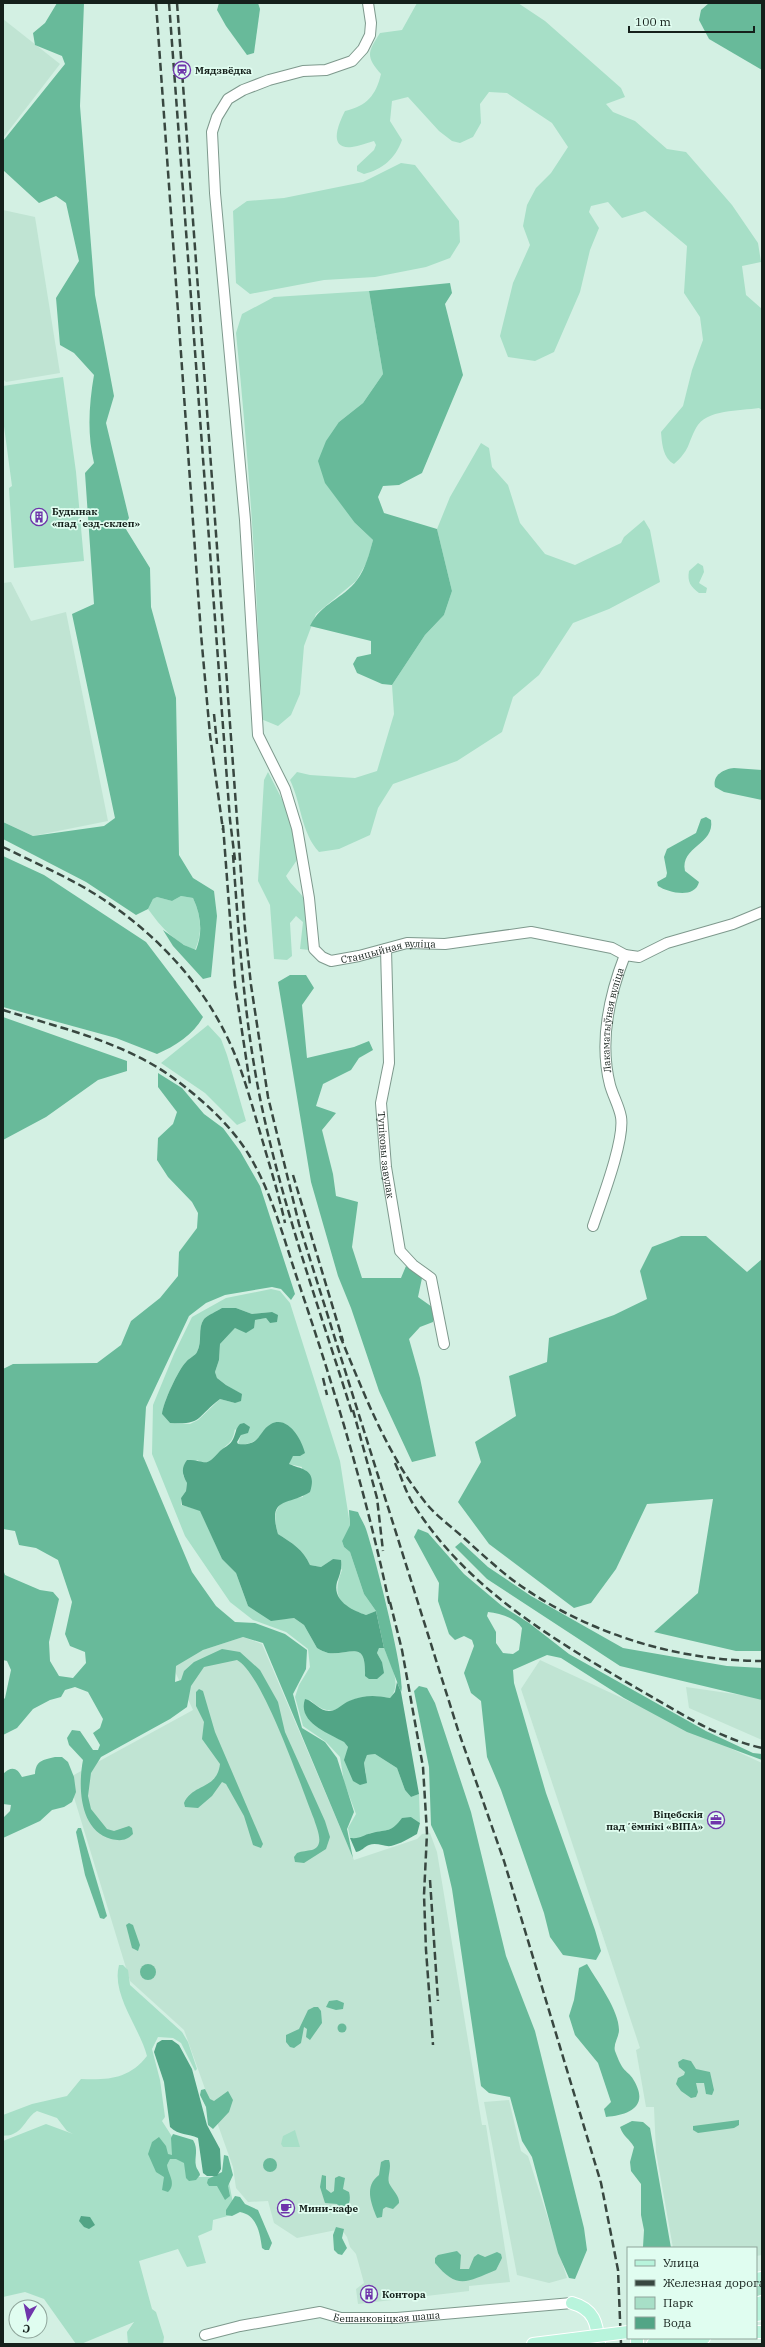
<svg xmlns="http://www.w3.org/2000/svg" width="765" height="2347" font-family="'IBM Plex Serif',serif">
<rect width="100%" height="100%" fill="#d3f0e3"/>
<g fill="#c0e4d3">
<polygon points="3,19 60,64 3,138"/>
<polygon points="3,210 35,217 60,373 6,382 3,379"/>
<polygon points="11,582 31,621 66,612 108,821 33,836 3,822 3,583"/>
<polygon points="243,1637 262,1644 354,1860 417,1839 422,1834 430,1833 437,1852 482,2125 486,2125 510,2282 469,2286 469,2291 358,2304 356,2289 364,2283 356,2254 350,2247 347,2237 341,2229 297,2238 274,2223 268,2201 248,2202 236,2188 233,2167 184,2030 130,1981 69,1781 72,1776 193,1710 171,1663 206,1649"/>
<polygon points="540,1660 762,1763 762,2255 756,2256 756,2248 673,2248 656,2152 654,2107 646,2107 636,2050 640,2048 521,1689"/>
<polygon points="686,1687 762,1698 762,1740 689,1708"/>
<polygon points="509,2100 521,2151 528,2156 567,2278 549,2283 517,2275 484,2102"/>
</g>
<g fill="#a7dfc7" fill-rule="evenodd">
<path d="M417,3H518L545,21L621,88L625,97L606,104L613,112L635,121L667,149L686,152L732,205L758,243L761,262L742,266L746,295L762,309V410L759,408C740,411 706,409 696,428C687,445 690,450 674,464C663,458 662,444 661,432L683,406L692,370L703,340L700,317L684,293L687,246L645,211L622,218L608,202L591,206L589,212L599,228L590,250L580,292L554,352L535,361L508,357L500,336L513,283L530,245L523,226L527,205L536,188L551,173L568,147L552,123L507,93L489,92L480,104L481,123L473,137L460,143L452,141L439,131L408,97L392,101L390,121L402,140C395,159 383,169 364,174L357,171V166L374,150L376,145L374,141C366,143 359,146 352,147C326,150 340,121 345,111C367,106 376,95 381,74C365,56 368,52 380,33L402,30Z"/>
<polygon points="401,163 415,165 459,221 460,242 450,258 426,267 375,277 324,280 250,294 236,283 233,211 247,201 284,198 363,182"/>
<path d="M369,291L383,374L363,403L339,422L355,523L373,540L367,562L356,581L316,614L304,646L300,694L291,715L278,726L261,719C258,590 249,462 236,333L242,314L274,297Z"/>
<polygon points="63,377 76,472 84,561 14,568 9,488 12,486 3,419 3,386"/>
<path d="M481,443L489,448L492,467L508,485L520,523L545,554L575,565L621,543L624,537L644,520L650,530L660,582L609,609L573,623L539,675L513,697L502,732L457,761L393,784L378,808L370,835L339,849L319,852C301,833 301,802 290,780L297,772L310,775L355,778L377,771L394,714L392,685L425,635L444,615L452,591L437,529L450,497Z"/>
<path d="M698,563L703,566L704,572L699,583L707,588L706,593H699C691,587 687,582 689,571Z"/>
<path d="M268,772L288,811L299,857L286,876C291,886 302,892 306,903C311,915 309,932 310,945L309,950L300,949L303,922L296,916L290,923L292,956L287,960L274,959L270,905L258,881L264,780Z"/>
<path d="M181,896L193,898C201,916 203,933 195,950C174,942 161,927 148,909L153,899L157,897L172,901Z"/>
<polygon points="208,1025 221,1039 227,1055 246,1121 237,1125 205,1093 161,1063"/>
<path d="M271,1289L280,1291L290,1303L340,1461L350,1525L342,1541L344,1547L350,1552L364,1594L376,1611L366,1615C340,1605 331,1598 342,1570L333,1559L321,1567L310,1565C303,1549 292,1543 278,1534C271,1510 277,1500 303,1497L302,1467L289,1464L290,1458L293,1456H300L266,1428C260,1439 251,1446 238,1444L241,1435L235,1429C232,1445 228,1442 220,1452C213,1461 208,1466 197,1460L183,1475L187,1483L186,1491L181,1498V1505L200,1510L222,1559L236,1573L248,1606L284,1619L294,1618L304,1625L317,1648C320,1650 325,1652 328,1653C352,1655 366,1639 365,1676L382,1662L377,1653L379,1648H384C390,1664 403,1684 390,1698C375,1695 364,1695 350,1701C346,1702 344,1706 340,1708C329,1714 318,1708 310,1700L321,1729L344,1742L348,1747L347,1755L366,1774L364,1763L367,1755L375,1754L397,1768L405,1790L411,1797L419,1794L420,1823L411,1817L389,1831L370,1833L361,1839L350,1838L348,1828L356,1814L344,1782L340,1757L326,1742L303,1726L295,1697L299,1685L310,1667L308,1649L286,1632L253,1620L230,1602L185,1536L152,1454L153,1405L174,1354L192,1317L226,1298ZM223,1308H236L252,1314L272,1312L270,1323L266,1318L255,1320L241,1329L235,1328L220,1344L219,1360L215,1372L217,1378L226,1385L241,1394L235,1403L220,1399L198,1420L190,1424L170,1423L162,1414C163,1403 178,1370 186,1362C189,1358 195,1356 197,1352C203,1341 197,1329 204,1319C208,1315 217,1311 223,1308Z"/>
<path d="M119,1965H123L128,1970L130,1985L182,2032L188,2042L197,2069L195,2071L181,2043L173,2038L158,2037L152,2049L160,2080L165,2117L162,2121L198,2177H228L235,2214L213,2220L212,2230L198,2236L206,2263L187,2267L178,2249L139,2261L152,2309L156,2312L164,2337L163,2344H128L127,2332L134,2322L81,2344H76L44,2299L25,2292L3,2297V2141L46,2124L73,2134L67,2131L57,2118L37,2111C27,2116 24,2130 13,2134C10,2136 6,2135 3,2136V2115L32,2104L67,2096L81,2079C109,2080 129,2079 147,2056C140,2028 111,1995 119,1965Z"/>
<polygon points="295,2130 300,2147 283,2147 281,2144 283,2136"/>
<polygon points="762,2284 762,2299 756,2300 756,2285"/>
</g>
<g fill="#68ba9a" fill-rule="evenodd">
<path d="M57,3H84L80,106L95,295L114,396L106,423L129,518L124,526L150,568L151,607L176,698L179,855L193,878L214,891L217,916L211,977L203,979L173,946L163,930L184,945L196,950C203,933 201,915 193,898L181,896L172,901L157,897L153,899L148,909L136,915L86,882L3,839V822L33,836L104,826L115,818L72,614L94,604L85,473L94,463C87,434 89,404 94,375L74,353L60,345L56,298L79,261L66,203L56,196L39,203L3,170V141L65,64L62,56L35,45L33,33L45,23Z"/>
<polygon points="219,3 258,3 260,9 254,53 247,55 226,26 217,10"/>
<polygon points="709,3 762,3 762,70 709,39 699,20 701,10"/>
<path d="M450,283L452,293L445,304L463,375L422,473L399,485L383,486L378,497L384,513L437,529L452,591L444,615L425,635L392,685L382,684L357,673L353,664L357,657L371,654V641L310,626C321,603 343,599 357,580C366,568 369,554 373,540L355,523L325,483L318,461L326,441L339,422L363,403L383,374L369,291Z"/>
<path d="M734,768L762,770V800L724,792L715,787C712,775 724,769 734,768Z"/>
<path d="M706,817L711,820C715,845 680,846 685,871L699,882C695,899 669,893 658,886L657,882L666,877L667,873L664,857L667,849L696,833L701,819Z"/>
<path d="M3,856L44,875L146,942L203,1017C193,1035 175,1046 157,1054L116,1038L3,1007Z"/>
<polygon points="290,975 306,975 314,988 302,1005 307,1058 354,1047 369,1041 373,1050 359,1058 351,1070 323,1084 316,1106 336,1113 322,1130 333,1174 336,1196 358,1202 352,1247 362,1278 401,1278 406,1266 422,1278 418,1297 435,1309 433,1322 420,1327 409,1339 420,1378 436,1456 412,1462 379,1391 351,1308 338,1276 311,1182 278,982"/>
<polygon points="3,1017 127,1061 127,1071 98,1080 46,1117 3,1140"/>
<path d="M158,1073L182,1088L204,1114L223,1128L240,1151L260,1186L295,1294L291,1300L281,1289L272,1287L225,1295L206,1303L189,1316L146,1407L143,1456L192,1572L216,1606L235,1622L255,1623L285,1634L307,1650L306,1669L293,1694L302,1728L325,1742L337,1758L354,1812L347,1829L353,1858L263,1643L243,1637L203,1650L176,1666L175,1682L181,1680L184,1671L194,1662L222,1649L240,1652L260,1670L278,1702L285,1732L325,1821L330,1837L326,1849L304,1863L295,1862L294,1857L297,1853C302,1851 307,1851 312,1850C326,1846 316,1827 314,1819C301,1787 263,1674 237,1660L204,1667L191,1686L187,1707L170,1719L101,1757L91,1773L88,1796L91,1809L107,1829L114,1831L129,1826L132,1828L133,1834C126,1841 120,1841 111,1839C79,1830 78,1786 83,1760L69,1745L67,1738L72,1730L80,1731L93,1750H98L100,1745L93,1733L100,1728L103,1719L88,1692L75,1687L65,1690L61,1697L50,1700L33,1709L17,1728L3,1735V1700L5,1698L11,1670L7,1661L3,1660V1569L5,1575L40,1590L53,1592L59,1599L49,1642L50,1661L59,1676L73,1678L86,1663L85,1652L70,1646L65,1634L72,1602L58,1560L36,1548L19,1545L15,1531L3,1529V1369L13,1364L97,1363L121,1345L131,1321L160,1298L178,1276L179,1252L197,1228L198,1213L192,1202L168,1177L157,1160L158,1138L173,1124L177,1112L158,1087Z"/>
<polygon points="681,1236 706,1236 747,1272 762,1259 762,1651 736,1651 654,1632 698,1593 713,1499 647,1504 616,1569 591,1603 574,1608 489,1544 458,1502 481,1462 475,1442 516,1416 509,1376 547,1362 549,1338 614,1315 647,1299 640,1271 652,1247"/>
<path d="M349,1510L358,1512C360,1518 364,1523 366,1529C373,1549 407,1680 401,1692L384,1648L376,1611L364,1594L350,1552L344,1547L342,1541L350,1525Z"/>
<path d="M418,1529L428,1533L464,1574L502,1606L529,1623L569,1654L706,1731L753,1753L762,1754V1760L687,1732L624,1698L561,1658L547,1655L513,1670L514,1683L546,1793L595,1930L601,1951L596,1960L563,1955L550,1937L544,1913L501,1790L487,1757L481,1701L471,1693L464,1673L474,1646L472,1640L464,1636L455,1640L449,1634L438,1601L439,1583L414,1537ZM488,1612C500,1613 515,1618 522,1628L519,1650L513,1654L503,1653L496,1643V1632L487,1616Z"/>
<polygon points="461,1542 488,1567 531,1596 623,1648 727,1666 762,1668 762,1700 620,1666 487,1579 455,1547"/>
<polygon points="419,1686 427,1688 435,1703 471,1812 506,1956 535,2031 584,2228 587,2250 575,2279 569,2278 558,2253 532,2157 522,2141 510,2097 489,2093 481,2086 452,1889 443,1850 431,1825 429,1767 414,1691"/>
<path d="M199,1689L203,1691L215,1732L263,1844L261,1848L253,1845L244,1816L226,1784L222,1782L212,1796L198,1808L185,1807L184,1803C193,1783 217,1790 220,1764L202,1739L204,1722L196,1706V1692Z"/>
<path d="M55,1757H62L68,1762L74,1777L76,1792L72,1802L64,1807L52,1810L40,1821L3,1838V1818L10,1811L11,1805L3,1804V1774C11,1766 17,1767 22,1777L35,1774C36,1760 43,1760 55,1757Z"/>
<polygon points="78,1828 81,1828 107,1916 104,1919 100,1918 85,1875 76,1832"/>
<polygon points="129,1923 133,1925 140,1945 138,1951 132,1948 126,1925"/>
<path d="M587,1964C597,1981 619,2010 619,2030C619,2037 613,2044 615,2051C617,2056 620,2064 623,2068C626,2072 631,2075 633,2079C650,2106 630,2115 606,2117L604,2109L611,2102L598,2063L575,2035L569,2016L574,2000L579,1968Z"/>
<circle cx="148" cy="1972" r="8"/>
<polygon points="337,2000 344,2003 343,2009 336,2010 326,2007 329,2001"/>
<polygon points="314,2007 318,2007 321,2011 322,2023 310,2040 306,2037 307,2029 304,2027 301,2043 294,2048 290,2047 286,2042 286,2035 299,2029 308,2010"/>
<circle cx="342" cy="2028" r="4.5"/>
<polygon points="683,2059 691,2061 696,2069 710,2072 714,2090 712,2095 706,2094 704,2083 696,2083 698,2092 696,2097 691,2098 681,2091 676,2084 678,2078 684,2075 685,2072 679,2067 678,2062"/>
<polygon points="205,2089 210,2099 214,2101 228,2091 233,2100 229,2112 213,2129 208,2125 206,2107 200,2095 201,2090"/>
<polygon points="739,2120 739,2125 734,2128 698,2133 693,2130 693,2126"/>
<path d="M632,2121L643,2122L650,2128L671,2248L643,2247L644,2230L641,2215V2184L631,2171L630,2162L634,2147C629,2138 624,2138 620,2127Z"/>
<path d="M173,2134L193,2140C199,2150 194,2157 196,2166C197,2170 200,2172 200,2175L196,2180L189,2181L186,2178L184,2163L176,2159H170L167,2165C168,2174 177,2184 168,2192L162,2190L164,2177L156,2172L148,2154L152,2142L159,2137L166,2146L168,2154L172,2155L171,2138Z"/>
<polygon points="224,2155 228,2156 233,2175 228,2186 230,2196 225,2200 217,2186 209,2186 207,2183 208,2179 222,2172"/>
<circle cx="270" cy="2165" r="7"/>
<path d="M385,2160H389C392,2168 387,2176 389,2183C392,2190 400,2196 399,2203L393,2209L386,2207L383,2209L382,2217L377,2218C371,2203 364,2186 379,2175L381,2162Z"/>
<path d="M322,2175L326,2176V2189L331,2193L334,2191L335,2178L339,2176L345,2178L343,2189L349,2192C351,2199 350,2208 341,2209L337,2204L325,2203L320,2187Z"/>
<path d="M235,2196L240,2197L245,2204L258,2210L272,2243L269,2250H265L262,2248C260,2233 257,2215 240,2212L232,2216L226,2215V2210Z"/>
<polygon points="336,2227 344,2229 342,2238 347,2248 342,2255 338,2254 334,2250 333,2235"/>
<path d="M457,2251L461,2255L460,2269H469L474,2257L478,2254L485,2257L497,2252L501,2254L502,2258L496,2270C467,2282 457,2290 435,2263V2258L438,2255Z"/>
</g>
<g fill="#52a586">
<path d="M222,1308H236L252,1314L272,1312L278,1315L277,1322L270,1323L266,1318L255,1320L254,1328L246,1333L235,1328L220,1344L219,1360L215,1372L217,1378L226,1385L242,1394L241,1401L235,1403L220,1399C196,1417 203,1425 170,1423L162,1414C163,1403 178,1370 186,1362C189,1358 195,1356 197,1352C203,1341 197,1329 204,1319C208,1315 217,1311 222,1308Z"/>
<path d="M244,1423L250,1427L248,1433L241,1435L237,1442L238,1444C261,1447 258,1431 271,1424C288,1415 302,1440 305,1453L300,1456H293L289,1464C304,1470 317,1470 310,1492C288,1506 267,1496 278,1534C292,1543 303,1549 310,1565L321,1567L333,1559L341,1560C342,1569 340,1574 337,1582C332,1601 352,1610 366,1615L376,1611L384,1648H379L377,1653L382,1662L384,1673L377,1679H369L365,1676C366,1639 352,1655 328,1653C325,1652 320,1650 317,1648L304,1625L294,1618L271,1621L248,1606L236,1573L222,1559L200,1511L182,1505L181,1498L186,1491L187,1483C182,1474 181,1468 187,1460C208,1460 204,1469 220,1451C224,1447 229,1446 232,1441C236,1435 235,1429 240,1424Z"/>
<path d="M397,1682L401,1692L419,1794L411,1797L405,1790L397,1768L375,1754L367,1755L364,1763L367,1783L360,1785L353,1781L344,1760L348,1747L344,1742C328,1733 297,1722 305,1699C314,1701 320,1712 330,1711C338,1710 342,1704 349,1701C363,1695 375,1695 390,1698L395,1692Z"/>
<path d="M411,1817L420,1823L417,1834C410,1838 400,1844 391,1846C384,1847 377,1842 369,1845C364,1847 362,1851 356,1852L350,1838C362,1839 362,1835 372,1833C388,1829 391,1833 402,1818Z"/>
<path d="M162,2040H172L179,2045L192,2069L207,2125L220,2149L221,2169L217,2176H207L203,2173L198,2138C188,2133 179,2136 170,2127L164,2082L154,2052L157,2043Z"/>
<polygon points="81,2216 90,2217 95,2225 89,2229 84,2227 79,2221"/>
</g>
<g fill="none" stroke-linecap="round" stroke-linejoin="round">
<g stroke="#7e998d" stroke-width="12">
<g id="minor">
<path id="s1" d="M368,3L371,23L370,35L363,49L352,61L326,70L303,71L269,80L243,90L228,99L217,117L212,132L215,193L245,520L258,735L285,789L297,828L309,898L314,949L322,957L331,961L359,956L407,943L445,944L531,932L612,948L625,955"/>
<path id="s2" d="M386,949L389,1063L381,1103L386,1167L400,1251L413,1265L431,1278L444,1344"/>
<path id="s3" d="M593,1226C601,1202 625,1140 621,1117C619,1106 613,1096 610,1085C599,1042 609,996 625,955L639,957L667,943L733,924L762,912"/>
<path id="s4" d="M205,2335L240,2326L320,2312L341,2318H397L572,2303"/>
</g>
</g>
<g stroke="#fff" stroke-width="14">
<g id="major">
<polyline points="756,2279 762,2278"/>
<path d="M572,2303C594,2309 597,2323 599,2344"/>
<polyline points="756,2304 762,2302"/>
<polyline points="756,2315 762,2314"/>
<polyline points="756,2332 762,2332"/>
<polyline points="533,2344 573,2339"/>
<polyline points="637,2344 637,2338"/>
<polyline points="653,2344 704,2338"/>
</g>
</g>
<use href="#minor" stroke="#fff" stroke-width="10"/>
<use href="#major" stroke="#b8f4dc" stroke-width="12"/>
<g stroke="#384740" stroke-width="2.5" stroke-dasharray="8 4" stroke-linecap="butt">
<polyline points="156,3 201,634 210,735 223,830"/>
<polyline points="169,3 230,820 235,860"/>
<polyline points="177,3 245,928 251,985 268,1097 299,1224 458,1730 504,1861 601,2183 618,2270 621,2344"/>
<polyline points="214,714 217,744"/>
<polyline points="223,825 235,985 250,1084"/>
<path d="M3,847C33,862 66,876 95,894C154,931 205,984 233,1050C245,1078 253,1109 262,1139C270,1167 279,1195 285,1223"/>
<path d="M233,855C239,936 244,1018 260,1098C282,1206 320,1310 353,1416"/>
<path d="M3,1010C64,1029 129,1043 180,1083C206,1103 232,1127 249,1155C273,1195 284,1240 299,1284C335,1390 367,1497 390,1607"/>
<polyline points="293,1175 343,1341"/>
<path d="M340,1336C364,1393 386,1453 425,1502C436,1516 452,1527 465,1539C483,1555 501,1572 521,1586C590,1634 678,1661 762,1661"/>
<polyline points="323,1378 327,1395"/>
<polyline points="353,1410 377,1498 383,1551"/>
<path d="M395,1463C401,1476 405,1490 412,1502C466,1589 554,1640 640,1690C679,1712 717,1738 762,1748"/>
<polyline points="390,1602 402,1650 423,1767 427,1833 424,1895 426,1950 433,2045"/>
<polyline points="430,1880 438,2001"/>
</g>
<g stroke="#fff" stroke-width="14" stroke-linecap="butt">
<polyline id="major-bridge" points="573,2339 628,2332"/>
</g>
<use href="#major-bridge" stroke="#b8f4dc" stroke-width="12"/>
</g>
<defs>
<g id="station-ring" transform="scale(0.9)"><circle r="9.5" fill="#e0fdf0" stroke="#6f35ab" stroke-width="1.5"/><path d="M-3-6H3Q5-6 5-4V2Q5 4 3 4L4.5 6H3L1.5 4h-3L-3 6H-4.5L-3 4Q-5 4-5 2V-4Q-5-6-3-6ZM-3.5-4v3h7v-3ZM-3.5 1v1.5H-2V1ZM2 1v1.5H3.5V1Z" fill="#6f35ab"/></g>
<g id="building-ring" transform="scale(0.9)"><circle r="9.5" fill="#e0fdf0" stroke="#6f35ab" stroke-width="1.5"/><path d="M-4-6H4V6H1V3H-1V6H-4ZM-2.5-4.3h1.7v1.8h-1.7ZM.8-4.3h1.7v1.8H.8ZM-2.5-1h1.7V.8h-1.7ZM.8-1h1.7V.8H.8Z" fill="#6f35ab"/></g>
<g id="office-ring" transform="scale(0.9)"><circle r="9.5" fill="#e0fdf0" stroke="#6f35ab" stroke-width="1.5"/><path d="M-6-3h4V-5.5h4V-3h4V5H-6ZM-1-4.5V-3h2v-1.5ZM-6 0V1H6V0Z" fill="#6f35ab"/></g>
<g id="cafe-ring" transform="scale(0.9)"><circle r="9.5" fill="#e0fdf0" stroke="#6f35ab" stroke-width="1.5"/><path d="M-5.5-4.5H6V0H3Q3 3.5 0 3.5H-2.5Q-5.5 3.5-5.5 0ZM3-3.2v2h1.7v-2ZM-6 4.5H4V6H-6Z" fill="#6f35ab"/></g>
</defs>
<g fill-rule="evenodd">
<use href="#station-ring" x="182" y="70"/>
<use href="#building-ring" x="39" y="517"/>
<use href="#office-ring" x="716" y="1820"/>
<use href="#cafe-ring" x="286" y="2208"/>
<use href="#building-ring" x="369" y="2294"/>
</g>
<g text-anchor="middle" stroke-width="3.5" stroke-linejoin="round" paint-order="stroke">
<g font-size="10" font-weight="bold" fill="#15201b" stroke="#e0fdf0" text-anchor="start">
<text x="195" y="74">Мядзвёдка</text>
<text x="52" y="515">Будынак<tspan x="52" dy="12">«падʼезд-склеп»</tspan></text>
<text x="703" y="1818" text-anchor="end">Віцебскія<tspan x="703" dy="12">падʼёмнікі «ВІПА»</tspan></text>
<text x="299" y="2212">Мини-кафе</text>
<text x="382" y="2298">Контора</text>
</g>
<g font-size="10" fill="#15201b" stroke="#e0fdf0">
<text dy="4" stroke="none"><textPath href="#s1" startOffset="1140">Станцыйная вуліца</textPath></text>
<text dy="4" stroke="none"><textPath href="#s3" startOffset="213">Лакаматыўная вуліца</textPath></text>
<text dy="4" stroke="none"><textPath href="#s2" startOffset="207">Тупіковы завулак</textPath></text>
<text dy="4" stroke="none"><textPath href="#s4" startOffset="185">Бешанковіцкая шаша</textPath></text>
</g>
</g>
<rect width="765" height="2347" fill="none" stroke="#15201b" stroke-width="8"/>
<rect x="627" y="2247" width="130" height="92" fill="#e0fdf0" stroke="#8fa59b"/>
<rect x="635" y="2260" width="20" height="6" fill="#b8f4dc" stroke="#8fa59b"/>
<text x="663" y="2267" font-size="12" fill="#15201b">Улица</text>
<rect x="635" y="2280" width="20" height="6" fill="#384740" stroke="#8fa59b"/>
<text x="663" y="2287" font-size="12" fill="#15201b">Железная дорога</text>
<rect x="635" y="2297" width="20" height="12" fill="#a7dfc7" stroke="#8fa59b"/>
<text x="663" y="2307" font-size="12" fill="#15201b">Парк</text>
<rect x="635" y="2317" width="20" height="12" fill="#52a586" stroke="#8fa59b"/>
<text x="663" y="2327" font-size="12" fill="#15201b">Вода</text>
<g transform="translate(28 2319) rotate(189)"><circle r="19" fill="#e0fdf0" stroke="#8fa59b"/>
<path d="M0-3L7 15L0 10L-7 15Z" fill="#6f35ab"/>
<text y="-6" font-size="11" font-weight="bold" text-anchor="middle" fill="#15201b">С</text>
</g>
<path d="M629 26v6h125v-6" fill="none" stroke="#15201b" stroke-width="2"/>
<text x="635" y="26" font-size="12" fill="#15201b" stroke="#e0fdf0" stroke-width="3" paint-order="stroke">100 m</text>
</svg>
